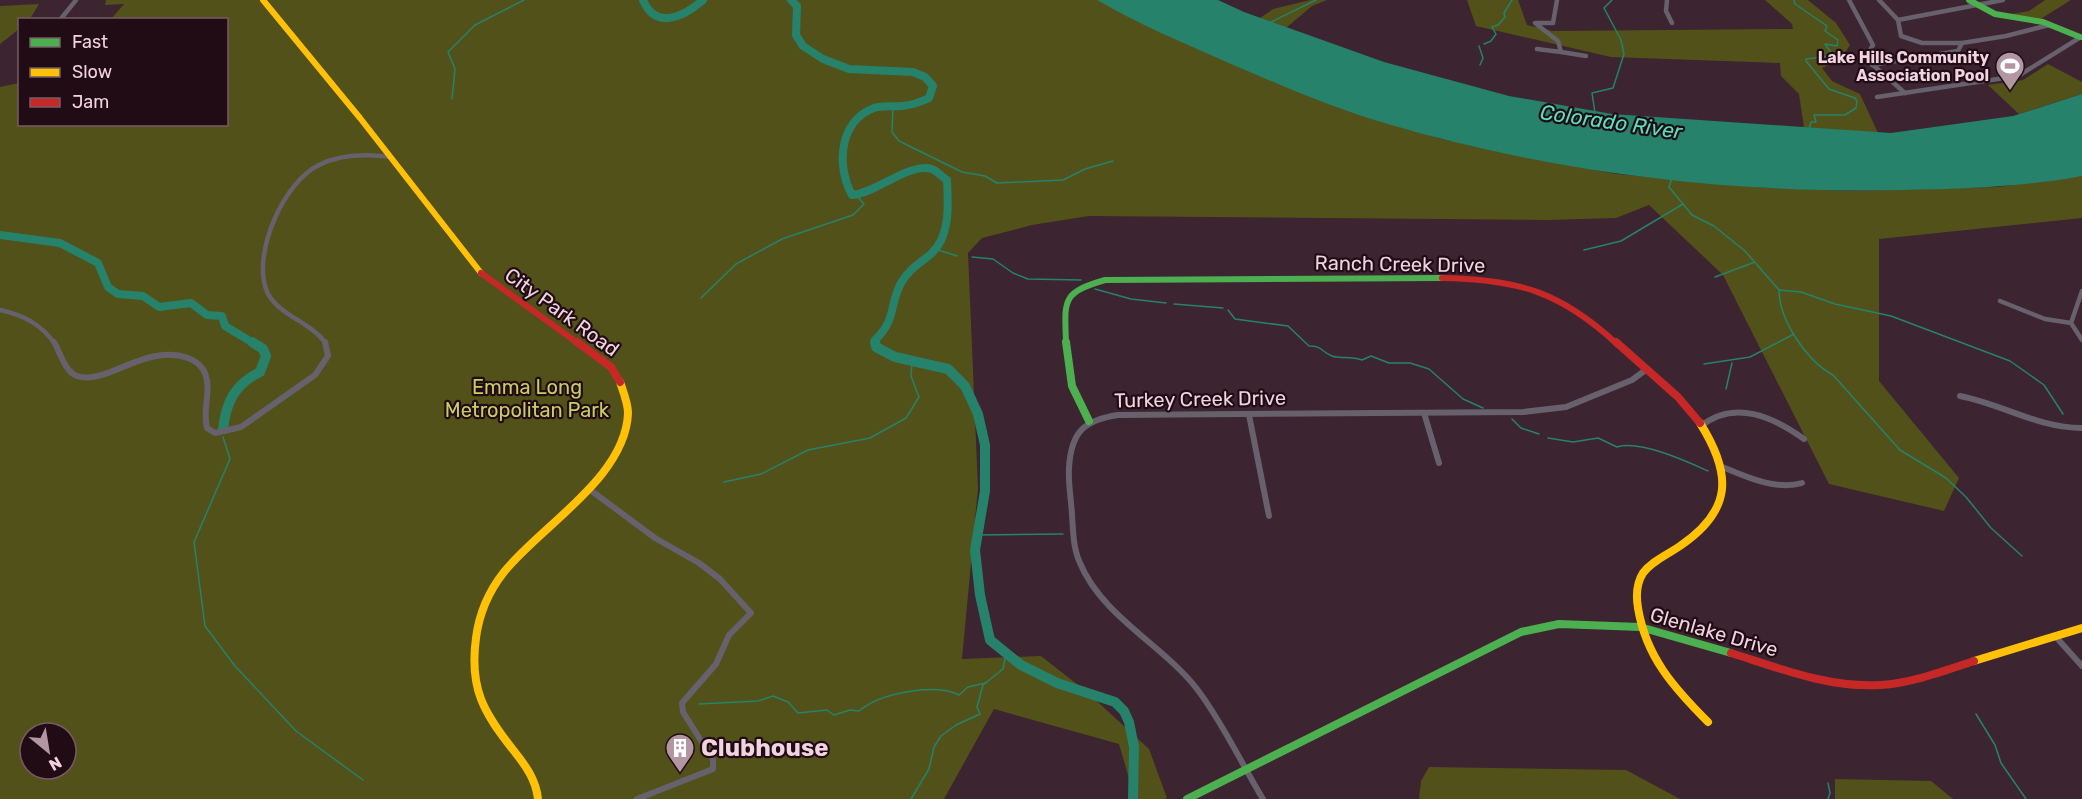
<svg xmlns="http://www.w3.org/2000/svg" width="2082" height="799" font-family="Rubik,sans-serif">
<rect width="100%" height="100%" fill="#3c2430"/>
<g fill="#52511a" fill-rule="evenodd">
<path d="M106,0H1097L1438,138L1520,156L1617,174L1756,187L1847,191L1998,187L2082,176V218L1879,239V381L1959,478L1944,511L1829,484L1723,275L1649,205L1616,218L1548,220L1089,216L1032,225L982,238L968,253L978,488L962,659L1041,656L1087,692L1149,749L1167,798L1164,799H1135L1119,744L994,709L944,799H0V87L19,83L20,124H226V20L111,19L124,4L105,5ZM30,733H66V769H30Z"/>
<polygon points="1310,0 1327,0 1312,6 1286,28 1260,18 1273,9"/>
<polygon points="1467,0 1518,0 1527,25 1552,31 1793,29 1792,24 1765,0 1808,0 1836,23 1850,45 1841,59 1822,68 1832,81 1860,94 1878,133 1804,128 1799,94 1781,76 1780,63 1611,57 1476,26"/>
<polygon points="2045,0 2071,0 2039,20 2006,15 2029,11"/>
<polygon points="39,4 30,19 20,20 19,29 0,44 0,6"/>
<polygon points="2048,64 2082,82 2082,94 2019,114 1988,85 2023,80"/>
<polygon points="1429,767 1626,770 1680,799 1419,799 1421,781"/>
<polygon points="1835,779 1931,781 1953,799 1835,799"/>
</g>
<path fill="#26826a" d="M1097,0H1218L1244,12L1384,62L1509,96L1612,114L1891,133L2013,116L2082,94V176C2023,187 1964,189 1904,190C1731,194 1554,173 1388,124C1335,109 1283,86 1231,64C1186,44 1140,25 1097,0Z"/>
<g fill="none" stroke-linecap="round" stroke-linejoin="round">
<g stroke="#26826a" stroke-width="1.5">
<polyline points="1794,0 1795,4 1827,26 1825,31 1838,40 1837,46 1825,44 1832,54 1830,56 1806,59 1806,61 1829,89 1855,98 1857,101 1856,108 1845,115 1814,115 1816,122 1811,122 1809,129"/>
<polyline points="1269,23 1316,0"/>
<polyline points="1484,44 1491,41 1496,34 1492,27 1498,25 1505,17 1504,13 1512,0"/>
<polyline points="1479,46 1483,58 1480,65"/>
<polyline points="452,99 455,69 448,52 475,25 524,0"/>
<polyline points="893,106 892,132 899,141 962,172 985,176 997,183 1063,180 1085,169 1113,161"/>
<polyline points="1595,113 1592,93 1613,88 1624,54 1621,40 1604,8 1612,0"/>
<path d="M1672,178L1669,187L1692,215L1714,226L1745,251L1779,290C1779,320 1807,361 1833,375L1900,450L1946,478L1966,497L1991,528L2022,556"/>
<polyline points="935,249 957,256"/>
<polyline points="1584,250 1621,241 1683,204"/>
<polyline points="972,257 993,259 1013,273 1028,279 1081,280"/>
<polyline points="1715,277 1755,262"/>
<polyline points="1095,289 1131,299 1166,303"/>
<polyline points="1779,290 1801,292 1835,304 1891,316 2010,361 2044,385 2063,414"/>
<polyline points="701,298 736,264 782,239 853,215 864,204 857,196"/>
<polyline points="1174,304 1223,308"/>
<path d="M1228,310L1235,319L1288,326L1309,346C1323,346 1321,352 1332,356C1341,359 1351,356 1362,360L1371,356L1389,363H1410L1429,369L1463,399L1483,408"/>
<polyline points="1704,364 1750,357 1794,334"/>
<polyline points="1726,389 1732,363"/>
<polyline points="1512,419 1521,428 1539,434"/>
<polyline points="223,437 230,459 194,542 205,626 235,666 296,731 363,780"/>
<path d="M1548,438L1573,442L1598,438L1617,447C1640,440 1686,461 1708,471"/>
<polyline points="724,482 761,474 808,450 870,438 906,418 919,397 911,376 912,361"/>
<polyline points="978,535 1063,534"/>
<path d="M699,704L758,701L773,696L788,702L798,713L827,710L834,715L850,710L859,711C880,693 934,683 959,695L968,687L986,683"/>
<polyline points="1976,714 1995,745 2001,763 2026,799"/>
<polyline points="1828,783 1830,793 1828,799"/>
<polyline points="911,799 929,769 934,747 941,736 956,725 980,714 977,707 983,685 1003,669 1006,653"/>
</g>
<g stroke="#26826a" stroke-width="8">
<path d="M643,0C656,31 685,16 703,0"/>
<path d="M791,0L797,6L796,35L803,46L823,59L849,69L913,72L925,77L933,86L929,98C921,102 912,105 902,106C893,107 883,105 874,108C839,121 836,166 852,195C877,193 909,162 932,169C937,171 942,177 947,180C948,204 951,236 931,254C920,263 908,270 901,283C889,305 897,319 875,340L876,344"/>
<polyline points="0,235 60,243 98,263 108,287 118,294 143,296 159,307 191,303 207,315 222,316 225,326 255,344"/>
</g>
<g stroke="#26826a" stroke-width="10">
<polyline points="875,342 876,347 895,357 948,369 965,386 978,414 985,445 985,491 975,550 980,595 990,640 1021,665 1057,683 1115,702 1124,711 1129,722 1134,747 1133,799"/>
<path d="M223,429C226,402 235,384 260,372L266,356L263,349L252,342"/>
</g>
<g stroke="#66616c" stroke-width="4.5">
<polyline points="1667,0 1666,11 1672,23"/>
<polyline points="1849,0 1873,45 1865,58 1905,93"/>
<polyline points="1879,0 1898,20 1901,36 1922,43 1962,43"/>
<polyline points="60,20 76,0"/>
<polyline points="1898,20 2003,0"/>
<polyline points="1537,49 1561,52 1558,41 1535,23 1553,23 1557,0"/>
<polyline points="1561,52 1586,56"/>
<polyline points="1872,65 1958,51 1962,43 2006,36 2049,25"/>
<polyline points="1877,97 2018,76 2081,37"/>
<polyline points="2082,291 2071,323 2082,340"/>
<polyline points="2000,301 2045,319 2071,323"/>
<path d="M0,310C23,315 41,324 55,344"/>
<path d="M326,344C311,321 275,315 266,289C253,251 284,182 319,165C341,154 367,154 391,157"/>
</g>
<g stroke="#66616c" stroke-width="6">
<path d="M54,342C60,352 65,372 77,376C107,386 144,343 188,358C196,361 202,366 205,373C212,390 202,410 207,428L215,433L241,427L315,375L328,356L325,342"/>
<path d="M1960,396C2002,404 2038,428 2082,428"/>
<polyline points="1424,413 1439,463"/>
<polyline points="1249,415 1269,516"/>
<path d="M1701,426C1735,399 1773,417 1804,439"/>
<path d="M1720,466C1744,476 1776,491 1802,483"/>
<polyline points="589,489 655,538 699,563 720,579 751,613 729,635 716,664 682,703 683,712 713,760 713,769 637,799"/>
<polyline points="2055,636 2082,666"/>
<path d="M1263,799C1241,763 1223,723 1197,689C1163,645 1102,616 1080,563C1073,548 1073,530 1072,514C1071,498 1068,483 1069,468C1071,432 1084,420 1118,415L1523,412L1566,407L1632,380L1647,369"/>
</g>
<g stroke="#4caf50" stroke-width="6">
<polyline points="1969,0 1995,14 2043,22 2080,37"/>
<path d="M1066,344C1065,301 1060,293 1105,280L1442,278"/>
</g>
<g stroke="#4caf50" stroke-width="8">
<polyline points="1066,342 1072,386 1089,421"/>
<polyline points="1187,799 1521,632 1559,624 1640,627 1731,653"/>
</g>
<polyline stroke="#ffc107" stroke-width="6" points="263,0 360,118 481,273"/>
<g stroke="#ffc107" stroke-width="8">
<path d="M1700,423C1732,474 1733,510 1680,546C1667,555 1652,561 1643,573C1636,584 1636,596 1638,608C1646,657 1674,688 1708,722"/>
<polyline points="1974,661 2082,628"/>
<path d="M538,799C536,780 526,766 514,751C484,713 469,689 476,638C479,614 489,591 504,572C541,526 626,477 628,413C628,403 623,391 620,382"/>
</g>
<g stroke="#c62828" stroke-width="6">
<polyline points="481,273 579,344"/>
<path d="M1442,278C1518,279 1561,292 1617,344"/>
</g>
<g stroke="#c62828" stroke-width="8">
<polyline points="577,342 611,367 620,382"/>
<polyline points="1616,342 1678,397 1700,423"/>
<path d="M1731,653C1779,668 1828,688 1880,685C1912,683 1944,671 1974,661"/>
</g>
</g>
<defs>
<g id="stadium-pin" transform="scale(1.5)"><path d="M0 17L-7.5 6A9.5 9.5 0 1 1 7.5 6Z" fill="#b296a2" stroke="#210c16"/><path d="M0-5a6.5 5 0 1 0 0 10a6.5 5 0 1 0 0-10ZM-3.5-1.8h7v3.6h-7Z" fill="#fff"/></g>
<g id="building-pin" transform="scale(1.5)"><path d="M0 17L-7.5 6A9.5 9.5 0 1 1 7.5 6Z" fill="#b296a2" stroke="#210c16"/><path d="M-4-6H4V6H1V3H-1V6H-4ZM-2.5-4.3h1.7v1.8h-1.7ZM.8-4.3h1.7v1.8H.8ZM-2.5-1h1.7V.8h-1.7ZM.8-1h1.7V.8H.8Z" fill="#fff"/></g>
</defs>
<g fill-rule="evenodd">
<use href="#stadium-pin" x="2010" y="66"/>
<use href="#building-pin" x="680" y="748"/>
</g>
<g text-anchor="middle" stroke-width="4.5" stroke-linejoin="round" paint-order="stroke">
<g font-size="16" font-weight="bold" fill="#f2d3e0" stroke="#210c16" text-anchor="end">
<text x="1989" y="63">Lake Hills Community<tspan x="1989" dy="18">Association Pool</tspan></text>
</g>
<g font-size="20" fill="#f2d3e0" stroke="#210c16">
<text transform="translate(1400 264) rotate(1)" y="7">Ranch Creek Drive</text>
<text transform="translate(562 312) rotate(36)" y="7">City Park Road</text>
<text transform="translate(1200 399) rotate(-1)" y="7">Turkey Creek Drive</text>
<text transform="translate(1714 632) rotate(16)" y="7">Glenlake Drive</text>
</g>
<g font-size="20" fill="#c9ce63" stroke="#210c16">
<text x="527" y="394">Emma Long<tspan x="527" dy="23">Metropolitan Park</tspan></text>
</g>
<g font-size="21" font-style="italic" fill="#58e0ba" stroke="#210c16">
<text transform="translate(1611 122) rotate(8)" y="7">Colorado River</text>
</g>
<g font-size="24" font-weight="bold" fill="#f2d3e0" stroke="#210c16" text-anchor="start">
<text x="701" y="756">Clubhouse</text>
</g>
</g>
<rect x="18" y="18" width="210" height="108" fill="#210c16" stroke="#755c67" stroke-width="1.5"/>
<rect x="30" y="38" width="30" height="9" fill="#4caf50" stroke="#755c67" stroke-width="1.5"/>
<text x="72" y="48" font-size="18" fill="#f2d3e0">Fast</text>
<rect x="30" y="68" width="30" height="9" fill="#ffc107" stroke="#755c67" stroke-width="1.5"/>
<text x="72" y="78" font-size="18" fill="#f2d3e0">Slow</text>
<rect x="30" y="98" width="30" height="9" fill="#c62828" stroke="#755c67" stroke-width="1.5"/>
<text x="72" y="108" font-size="18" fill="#f2d3e0">Jam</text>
<g transform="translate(48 751) rotate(150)"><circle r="28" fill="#210c16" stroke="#755c67" stroke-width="1.5"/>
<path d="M0-4.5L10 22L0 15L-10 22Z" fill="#b296a2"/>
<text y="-9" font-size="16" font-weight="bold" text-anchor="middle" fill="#f2d3e0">N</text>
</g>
</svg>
